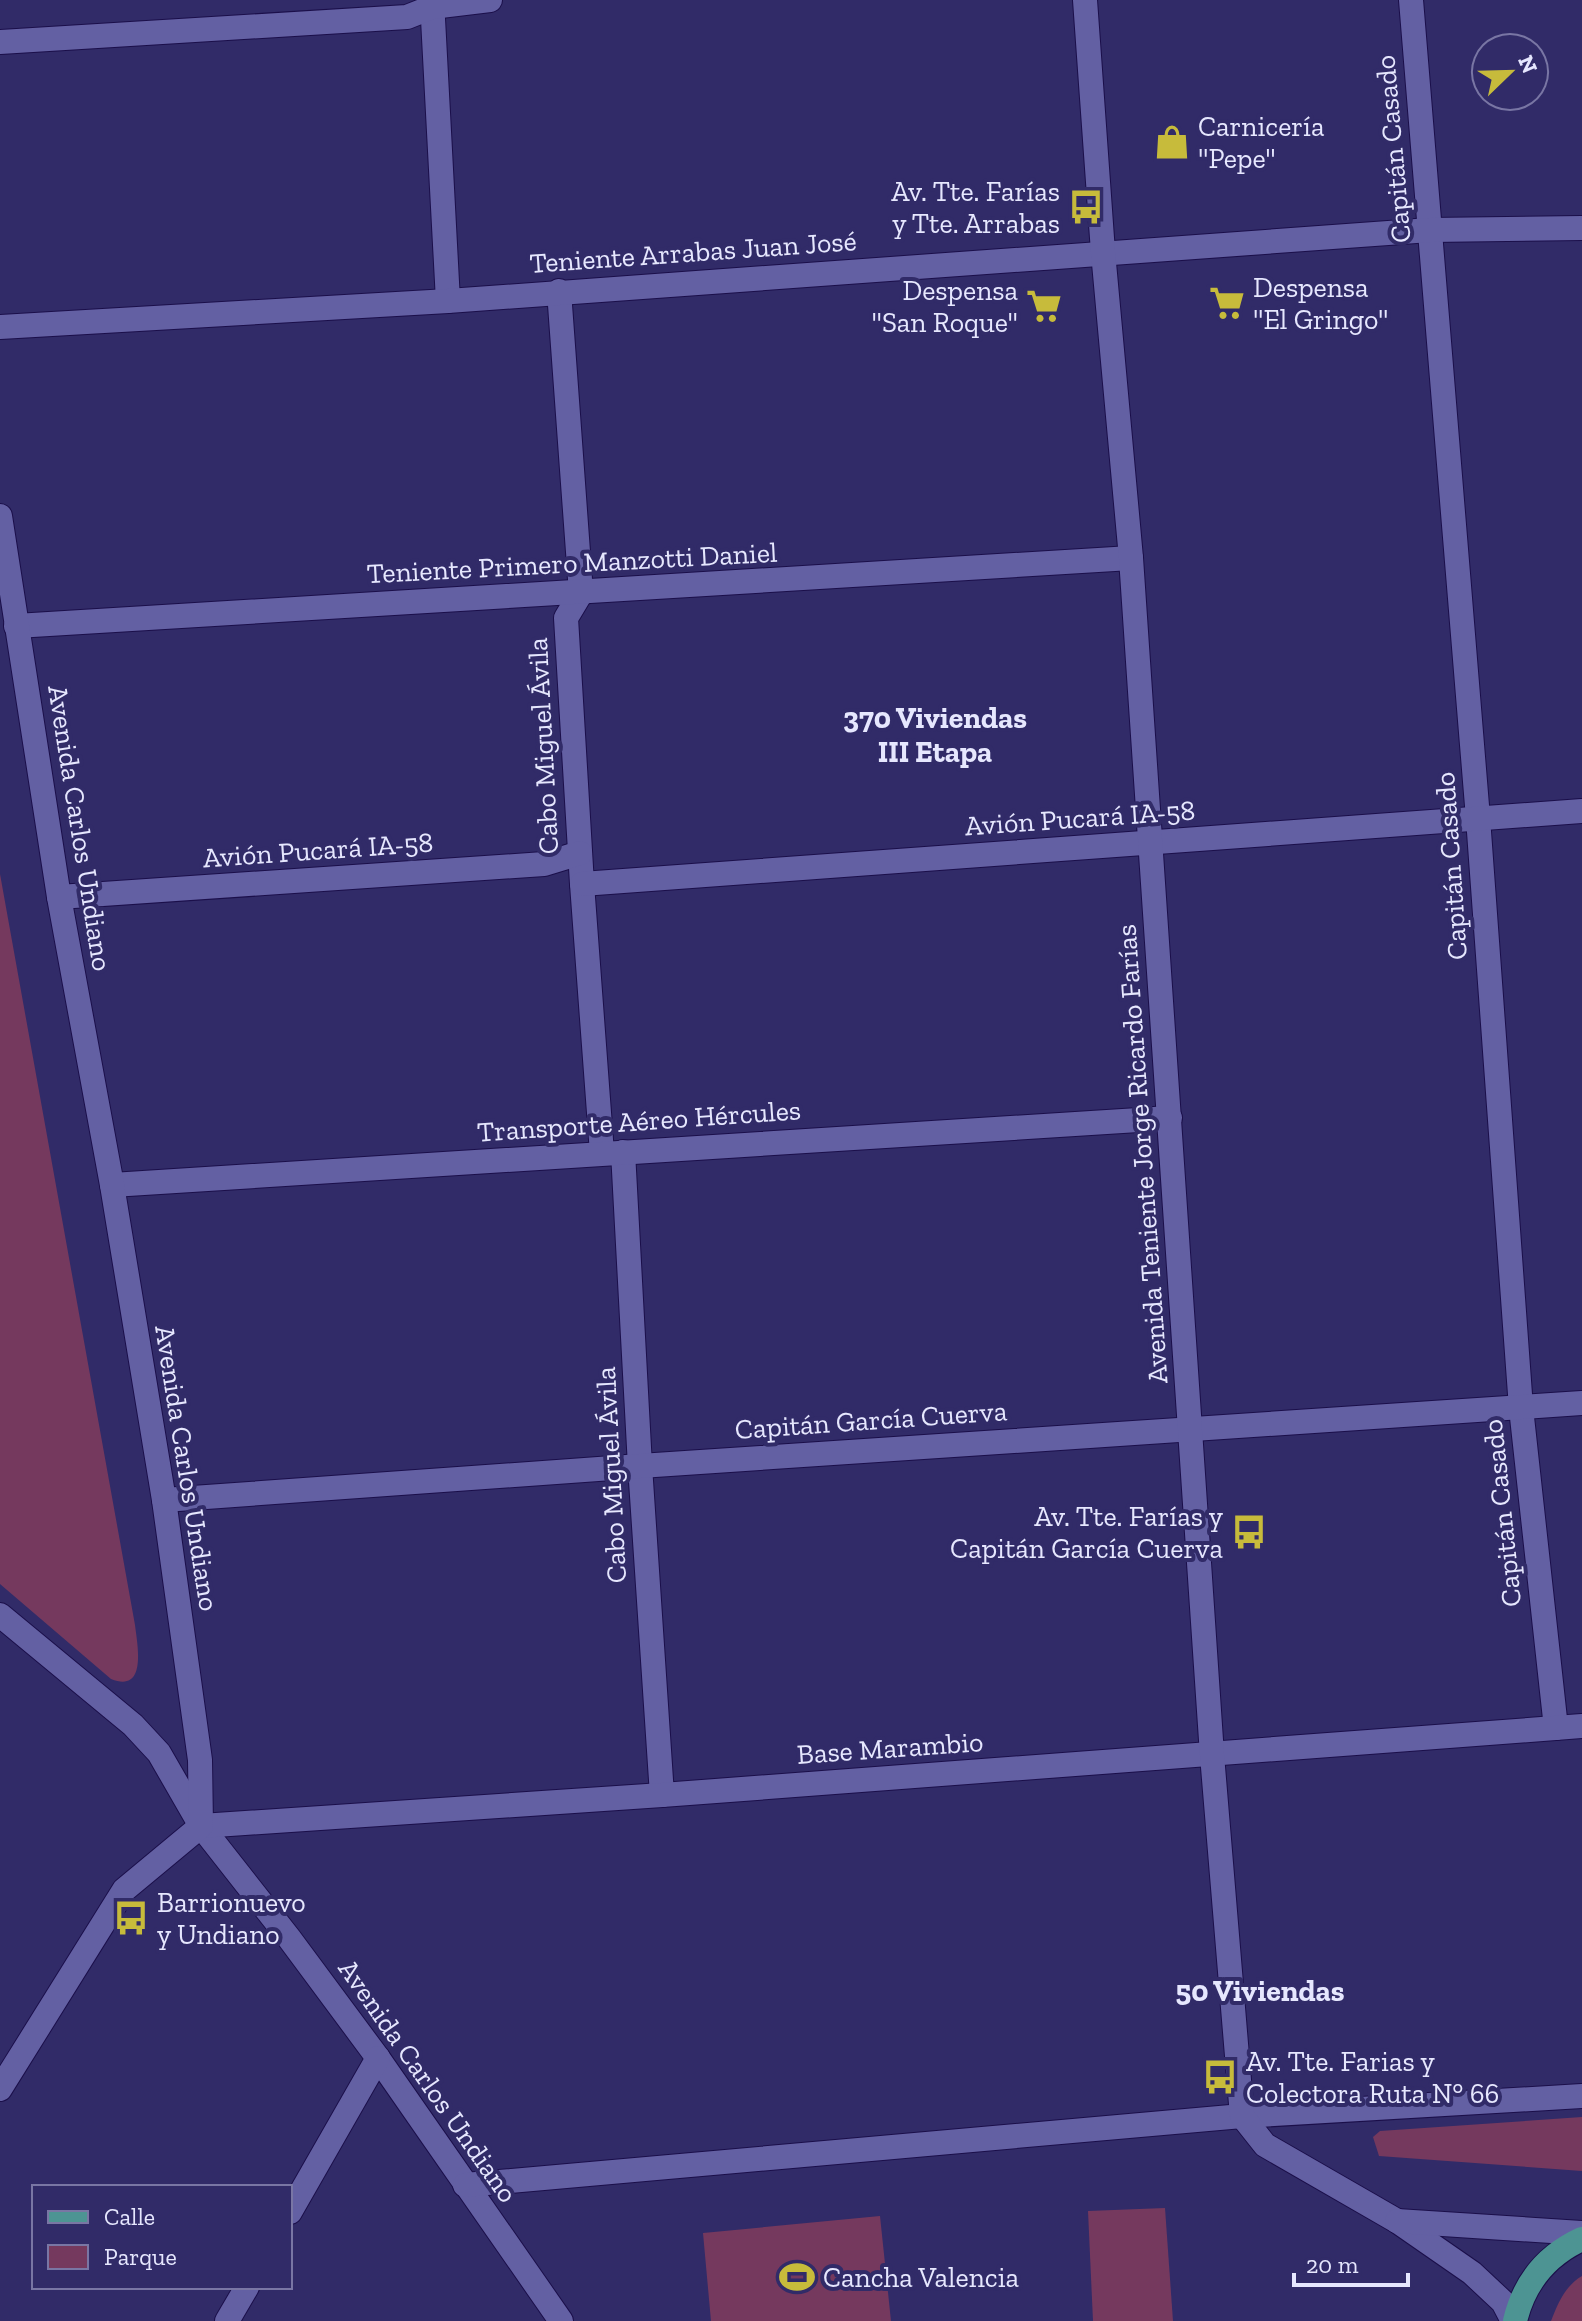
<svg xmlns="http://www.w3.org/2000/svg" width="1582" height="2321" viewBox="0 0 1582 2321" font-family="'Zilla Slab',serif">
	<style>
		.green { fill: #75395e }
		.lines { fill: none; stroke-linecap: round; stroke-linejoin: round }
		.street-casing { stroke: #1b0f4a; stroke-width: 26 }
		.secondary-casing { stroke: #1b0f4a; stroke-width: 26 }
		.primary-casing { stroke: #1b0f4a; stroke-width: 26 }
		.street { stroke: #6360a3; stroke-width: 24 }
		.secondary { stroke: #6360a3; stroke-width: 24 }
		.primary { stroke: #4d9493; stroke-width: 24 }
		.labels { text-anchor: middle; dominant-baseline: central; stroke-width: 8; stroke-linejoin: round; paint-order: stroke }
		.poi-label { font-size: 28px; fill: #e6e7fe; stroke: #312b68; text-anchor: start }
		.street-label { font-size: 28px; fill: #e6e7fe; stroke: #312b68 }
		.neighbourhood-label { font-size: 30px; font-weight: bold; fill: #e6e7fe; stroke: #312b68 }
	</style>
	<rect width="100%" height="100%" fill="#312b68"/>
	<g class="green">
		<path d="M0 874 135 1625C137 1643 148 1694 111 1679L0 1584Z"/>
		<polygon points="1582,2117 1582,2171 1379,2156 1373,2137 1380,2131"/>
		<polygon points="1165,2208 1173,2321 1093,2321 1088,2211"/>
		<polygon points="880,2216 891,2321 711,2321 703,2233"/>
		<path d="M1582 2276V2321H1551C1558 2303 1565 2286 1582 2276Z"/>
	</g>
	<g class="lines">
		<g class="street-casing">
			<g id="street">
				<polyline points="432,0 448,301"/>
				<polyline points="1411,0 1478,818 1521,1408 1556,1728"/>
				<polyline points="0,42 407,17 432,7 490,0"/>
				<polyline points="559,291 581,593 566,618 582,884 602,1153"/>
				<polyline points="0,327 448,301 1430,230 1582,228"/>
				<polyline points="16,626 1131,558"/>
				<polyline points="582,884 1582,811"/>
				<polyline points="59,897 544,864 580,853"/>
				<polyline points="623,1152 640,1466 662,1795"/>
				<polyline points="112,1185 1170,1118"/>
				<polyline points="164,1500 640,1466 1582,1403"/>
				<polyline points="0,1615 133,1725 159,1753 201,1826 289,1938 378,2058 561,2321"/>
				<polyline points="201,1826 662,1795 1582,1726"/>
				<polyline points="465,2185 1242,2116 1582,2096"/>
				<polyline points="290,2212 378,2058"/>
				<polyline points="227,2321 247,2287"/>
			</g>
		</g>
		<g class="secondary-casing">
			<g id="secondary">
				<polyline points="1085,0 1103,252 1131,558 1212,1755 1242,2116 1265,2145 1397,2221 1472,2273 1503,2302 1513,2321"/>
				<polyline points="0,516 59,897 112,1185 164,1500 200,1760 201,1826 124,1890 0,2089"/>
				<polyline points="1397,2221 1582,2233"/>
			</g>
		</g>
		<g class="primary-casing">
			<path id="primary" d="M1515 2321C1524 2283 1547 2255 1582 2239"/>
		</g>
		<use href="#street" class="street"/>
		<use href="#secondary" class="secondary"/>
		<use href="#primary" class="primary"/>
	</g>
	<defs>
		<g id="shop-bare" transform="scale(2.76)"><path d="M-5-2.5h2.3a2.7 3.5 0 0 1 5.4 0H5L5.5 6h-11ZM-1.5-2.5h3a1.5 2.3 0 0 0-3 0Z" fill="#c7bb3b" stroke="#312b68" stroke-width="2.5" paint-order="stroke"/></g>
		<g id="bus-bare" transform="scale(2.76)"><path d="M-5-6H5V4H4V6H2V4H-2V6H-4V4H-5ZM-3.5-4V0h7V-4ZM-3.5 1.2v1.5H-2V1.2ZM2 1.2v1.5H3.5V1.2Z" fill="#c7bb3b" stroke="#312b68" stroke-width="2.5" paint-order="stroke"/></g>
		<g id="supermarket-bare" transform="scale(2.76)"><path d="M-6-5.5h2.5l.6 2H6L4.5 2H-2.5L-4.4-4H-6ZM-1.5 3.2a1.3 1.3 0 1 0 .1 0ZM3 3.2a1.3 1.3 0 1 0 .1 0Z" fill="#c7bb3b" stroke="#312b68" stroke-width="2.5" paint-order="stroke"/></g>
		<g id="stadium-bare" transform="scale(2.76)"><path d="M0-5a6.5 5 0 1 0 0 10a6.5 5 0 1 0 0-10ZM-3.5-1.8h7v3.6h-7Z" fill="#c7bb3b" stroke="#312b68" stroke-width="2.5" paint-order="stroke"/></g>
	</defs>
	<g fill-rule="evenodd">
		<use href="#shop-bare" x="1172" y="142"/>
		<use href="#bus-bare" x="1086" y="207"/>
		<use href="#supermarket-bare" x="1227" y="303"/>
		<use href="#supermarket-bare" x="1044" y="306"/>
		<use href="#bus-bare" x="1249" y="1532"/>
		<use href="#bus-bare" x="131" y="1918"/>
		<use href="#bus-bare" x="1220" y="2077"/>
		<use href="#stadium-bare" x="797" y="2277"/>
	</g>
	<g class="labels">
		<g class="poi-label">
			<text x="1198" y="126">Carnicería<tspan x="1198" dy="32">"Pepe"</tspan></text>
			<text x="1060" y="191" text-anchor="end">Av. Tte. Farías<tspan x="1060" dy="32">y Tte. Arrabas</tspan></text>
			<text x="1253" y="287">Despensa<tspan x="1253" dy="32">"El Gringo"</tspan></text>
			<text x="1018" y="290" text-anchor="end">Despensa<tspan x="1018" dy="32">"San Roque"</tspan></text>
			<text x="1223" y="1516" text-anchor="end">Av. Tte. Farías y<tspan x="1223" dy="32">Capitán García Cuerva</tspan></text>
			<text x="157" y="1902">Barrionuevo<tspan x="157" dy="32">y Undiano</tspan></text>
			<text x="1246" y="2061">Av. Tte. Farias y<tspan x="1246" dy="32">Colectora Ruta N° 66</tspan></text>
			<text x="823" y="2277">Cancha Valencia</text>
		</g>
		<g class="street-label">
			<text transform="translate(1393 149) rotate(-95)">Capitán Casado</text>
			<text transform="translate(693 252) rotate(-4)">Teniente Arrabas Juan José</text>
			<text transform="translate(572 563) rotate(-3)">Teniente Primero Manzotti Daniel</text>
			<text transform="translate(543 746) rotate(-93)">Cabo Miguel Ávila</text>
			<text transform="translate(1080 818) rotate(-4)">Avión Pucará IA-58</text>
			<text transform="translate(80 828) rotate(81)">Avenida Carlos Undiano</text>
			<text transform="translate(318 850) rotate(-4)">Avión Pucará IA-58</text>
			<text transform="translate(1451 866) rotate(-94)">Capitán Casado</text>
			<text transform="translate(639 1121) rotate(-4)">Transporte Aéreo Hércules</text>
			<text transform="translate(1142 1154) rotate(-94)">Avenida Teniente Jorge Ricardo Farías</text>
			<text transform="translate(871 1420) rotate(-4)">Capitán García Cuerva</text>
			<text transform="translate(187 1468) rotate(81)">Avenida Carlos Undiano</text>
			<text transform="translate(611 1475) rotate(-93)">Cabo Miguel Ávila</text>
			<text transform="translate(1502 1513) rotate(-96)">Capitán Casado</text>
			<text transform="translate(890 1748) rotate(-4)">Base Marambio</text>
			<text transform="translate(428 2081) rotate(55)">Avenida Carlos Undiano</text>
		</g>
		<g class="neighbourhood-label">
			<text x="935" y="718">370 Viviendas<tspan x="935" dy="34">III Etapa</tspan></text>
			<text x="1260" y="1991">50 Viviendas</text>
		</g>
	</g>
	<rect x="32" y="2185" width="260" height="104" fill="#312b68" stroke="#7976a4" stroke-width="2"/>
	<rect x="48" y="2211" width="40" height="12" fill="#4d9493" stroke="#7976a4" stroke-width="2"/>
	<text x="104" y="2225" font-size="24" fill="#e6e7fe">Calle</text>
	<rect x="48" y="2245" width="40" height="24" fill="#75395e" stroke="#7976a4" stroke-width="2"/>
	<text x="104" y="2265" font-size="24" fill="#e6e7fe">Parque</text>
	<g transform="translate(1510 72) rotate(67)"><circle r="38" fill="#312b68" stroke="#7976a4" stroke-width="2"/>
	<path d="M0-6L14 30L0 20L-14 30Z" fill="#c7bb3b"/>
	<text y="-12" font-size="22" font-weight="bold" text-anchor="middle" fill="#e6e7fe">N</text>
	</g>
	<path d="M1294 2273v12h114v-12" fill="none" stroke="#e6e7fe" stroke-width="4"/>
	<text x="1306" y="2273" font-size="24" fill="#e6e7fe" stroke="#312b68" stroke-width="6" paint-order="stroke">20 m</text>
</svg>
